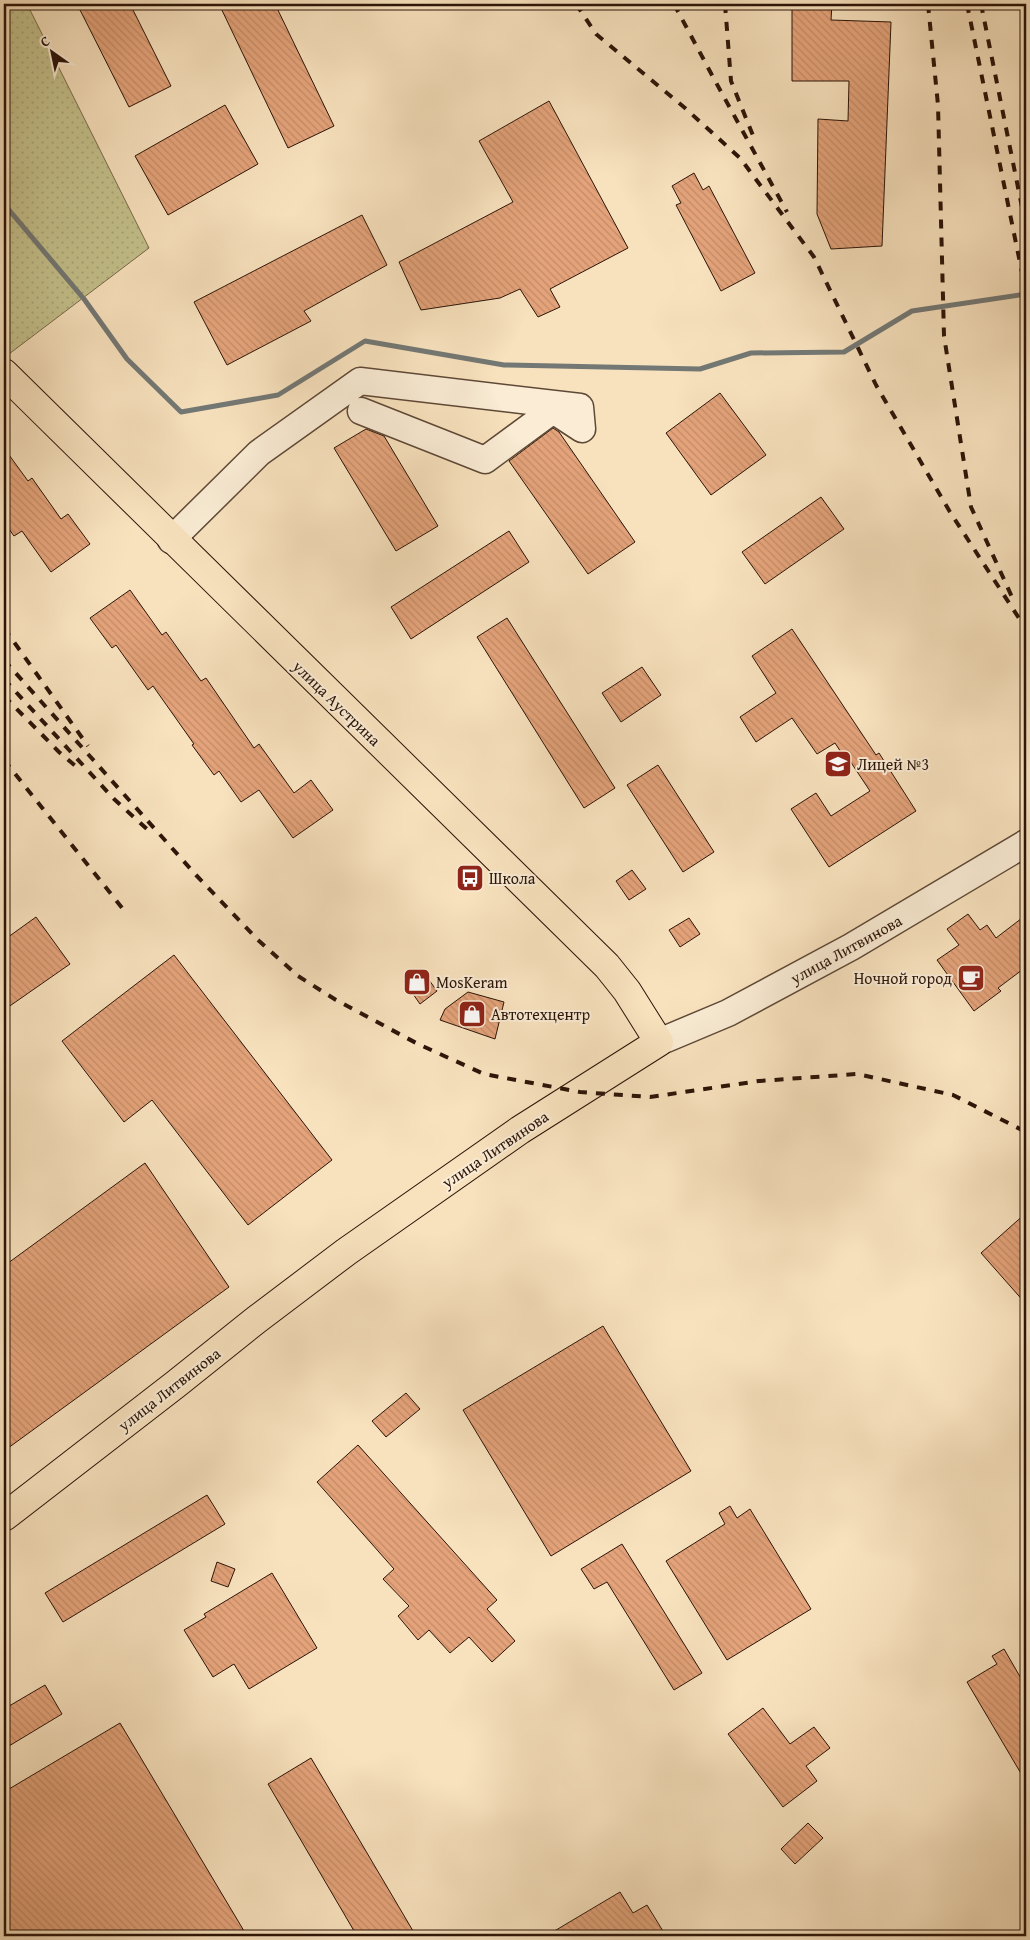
<svg xmlns="http://www.w3.org/2000/svg" width="1030" height="1940" viewBox="0 0 1030 1940" font-family="'Gentium Book Plus',serif">
	<style>
		.grass { fill: url(#grass-dots); stroke: #786a4a }
		.lines { fill: none; stroke-linecap: round; stroke-linejoin: round }
		.stream { stroke: #737875; stroke-width: 5 }
		.building { fill: url(#building-back-hatch); stroke: #2b1408 }
		.minor-casing { stroke: #5e4836; stroke-width: 29 }
		.major-casing { stroke: #2b1408; stroke-width: 30 }
		.minor { stroke: #faecd5; stroke-width: 26 }
		.major { stroke: #f8e2be; stroke-width: 28 }
		.rail { stroke: #2b1408; stroke-width: 4; stroke-dasharray: 9 9; stroke-linecap: butt }
		.labels { text-anchor: middle; dominant-baseline: central; stroke-width: 4; stroke-linejoin: round; paint-order: stroke }
		.street-label { font-size: 16px; fill: #2b1408; stroke: #faecd5 }
		.poi-label { font-size: 16px; fill: #2b1408; stroke: #faecd5; text-anchor: start }
	</style>
	<defs>
		<pattern id="grass-dots" width="8" height="8" patternUnits="userSpaceOnUse" patternTransform="scale(1.25)"><rect width="8" height="8" fill="#c4c18c"/><path d="M2 2h.1M6 6h.1" fill="none" stroke="#a9a577" stroke-width="1.8" stroke-linecap="round"/></pattern>
		<pattern id="building-back-hatch" width="6" height="6" patternUnits="userSpaceOnUse" patternTransform="scale(1.25)"><rect width="6" height="6" fill="#e4a37a"/><path d="M-1 5l2 2M0 0l6 6M5-1l2 2" fill="none" stroke="#c48b68"/></pattern>
	</defs>
	<rect width="100%" height="100%" fill="#f8e2be"/>
	<filter id="stains"><feTurbulence type="fractalNoise" baseFrequency=".004" numOctaves="4"/><feColorMatrix values="0 0 0 0 .2 0 0 0 0 .09 0 0 0 0 .02 0 0 0 .5 -.17"/></filter>
	<radialGradient id="worn" r=".72"><stop offset=".6" stop-color="#630" stop-opacity="0"/><stop offset="1" stop-color="#630" stop-opacity=".3"/></radialGradient>
	<polygon class="grass" points="4,4 27,4 149,248 9,354 4,348"/>
	<g class="lines">
		<polyline class="stream" points="4,204 84,299 127,359 181,412 278,395 365,341 504,365 700,369 751,353 844,352 912,311 1026,294"/>
	</g>
	<g class="building">
		<polygon points="77,4 130,4 171,86 129,107"/>
		<polygon points="219,4 275,4 334,126 288,148"/>
		<polygon points="792,4 832,4 831,20 891,22 882,246 831,249 817,214 818,119 848,121 849,81 792,81"/>
		<polygon points="549,101 628,248 550,289 560,307 538,317 520,289 500,298 421,310 399,262 513,202 479,141"/>
		<polygon points="225,105 258,164 168,215 135,156"/>
		<polygon points="694,173 703,190 709,186 755,273 721,291 676,205 681,203 672,186"/>
		<polygon points="362,215 387,265 304,311 311,321 227,365 194,302"/>
		<polygon points="720,393 766,455 711,495 666,433"/>
		<polygon points="553,428 559,432 635,542 588,574 509,461"/>
		<polygon points="366,429 384,436 438,526 396,551 334,448"/>
		<polygon points="4,448 28,481 32,478 61,519 68,514 90,544 51,572 22,531 14,536 4,522"/>
		<polygon points="821,497 844,529 765,584 742,552"/>
		<polygon points="509,531 529,562 411,639 391,607"/>
		<polygon points="130,590 162,635 166,632 201,681 206,678 254,748 259,744 294,793 311,780 333,810 293,838 259,790 241,802 219,771 214,775 192,745 194,744 153,686 148,690 116,645 112,648 90,618"/>
		<polygon points="507,618 615,788 584,808 477,637"/>
		<polygon points="792,629 876,755 879,753 916,811 829,867 791,809 816,793 831,816 870,791 850,761 848,763 835,743 817,754 792,718 756,742 740,717 776,693 752,656"/>
		<polygon points="642,667 661,695 621,722 602,693"/>
		<polygon points="658,765 714,852 683,872 627,785"/>
		<polygon points="632,870 646,889 629,900 616,881"/>
		<polygon points="968,914 980,930 987,925 996,938 1026,915 1026,967 998,988 1001,991 974,1011 937,960 959,945 947,929"/>
		<polygon points="36,917 70,964 4,1010 4,940"/>
		<polygon points="689,918 700,934 680,947 669,930"/>
		<polygon points="174,955 332,1160 248,1225 152,1100 124,1122 62,1041"/>
		<polygon points="421,969 437,991 420,1004 404,981"/>
		<polygon points="468,992 504,1002 495,1039 440,1020 445,1009"/>
		<polygon points="145,1163 229,1287 4,1451 4,1266"/>
		<polygon points="1026,1213 1026,1304 981,1253"/>
		<polygon points="603,1326 691,1471 551,1556 463,1410"/>
		<polygon points="406,1393 420,1409 386,1437 372,1421"/>
		<polygon points="358,1445 497,1600 487,1609 515,1641 492,1662 469,1637 450,1653 429,1630 418,1640 398,1616 409,1606 383,1579 394,1569 317,1482"/>
		<polygon points="207,1495 225,1524 63,1622 45,1593"/>
		<polygon points="730,1506 737,1518 750,1509 811,1609 727,1660 666,1561 725,1524 719,1513"/>
		<polygon points="622,1544 702,1673 674,1690 607,1582 594,1589 581,1569"/>
		<polygon points="217,1562 235,1569 228,1587 211,1581"/>
		<polygon points="272,1573 317,1648 249,1689 234,1664 213,1677 184,1630 206,1617 204,1614"/>
		<polygon points="1004,1649 1026,1687 1026,1782 967,1682 997,1664 992,1656"/>
		<polygon points="45,1685 62,1714 4,1749 4,1709"/>
		<polygon points="763,1708 790,1744 814,1727 830,1748 806,1766 817,1781 783,1807 728,1734"/>
		<polygon points="120,1723 247,1936 4,1936 4,1792"/>
		<polygon points="311,1758 416,1936 357,1936 268,1784"/>
		<polygon points="808,1823 823,1838 795,1864 781,1849"/>
		<polygon points="620,1892 633,1913 647,1905 666,1936 546,1936"/>
	</g>
	<g class="lines">
		<g class="minor-casing">
			<g id="minor">
				<polyline points="171,540 259,453 360,381 580,407 582,429 553,410 485,460 361,411"/>
				<polyline points="659,1042 728,1013 851,947 1026,843"/>
			</g>
		</g>
		<g class="major-casing">
			<polyline id="major" points="4,373 607,966 627,991 659,1042 520,1130 346,1252 256,1320 176,1384 4,1517"/>
		</g>
		<use href="#minor" class="minor"/>
		<use href="#major" class="major"/>
		<g class="rail">
			<polyline points="576,4 596,34 685,108 740,158 814,257 876,385 950,512 1026,629"/>
			<polyline points="674,4 713,77 787,212"/>
			<polyline points="725,4 731,81 756,143"/>
			<polyline points="928,4 938,105 944,336 971,507 1012,597"/>
			<polyline points="967,4 1026,292"/>
			<polyline points="981,4 1026,227"/>
			<polyline points="4,628 88,746"/>
			<polyline points="4,660 196,875 257,939 298,976 336,1000 418,1044 484,1074 580,1092 650,1097 759,1081 857,1074 953,1095 1026,1132"/>
			<polyline points="4,679 114,799 149,831"/>
			<polyline points="4,696 59,752 79,769"/>
			<polyline points="4,760 123,909"/>
		</g>
	</g>
	<defs>
		<g id="school-square" transform="scale(1.4375)"><rect x="-9" y="-9" width="18" height="18" rx="4" fill="#8f2418" stroke="#faecd5"/><path d="M0-5L7-2L0 1L-7-2ZM-4 1L0 2.5L4 1V4Q0 6-4 4Z" fill="#fff"/></g>
		<g id="bus-square" transform="scale(1.4375)"><rect x="-9" y="-9" width="18" height="18" rx="4" fill="#8f2418" stroke="#faecd5"/><path d="M-5-6H5V4H4V6H2V4H-2V6H-4V4H-5ZM-3.5-4V0h7V-4ZM-3.5 1.2v1.5H-2V1.2ZM2 1.2v1.5H3.5V1.2Z" fill="#fff"/></g>
		<g id="cafe-square" transform="scale(1.4375)"><rect x="-9" y="-9" width="18" height="18" rx="4" fill="#8f2418" stroke="#faecd5"/><path d="M-5.5-4.5H6V0H3Q3 3.5 0 3.5H-2.5Q-5.5 3.5-5.5 0ZM3-3.2v2h1.7v-2ZM-6 4.5H4V6H-6Z" fill="#fff"/></g>
		<g id="shop-square" transform="scale(1.4375)"><rect x="-9" y="-9" width="18" height="18" rx="4" fill="#8f2418" stroke="#faecd5"/><path d="M-5-2.5h2.3a2.7 3.5 0 0 1 5.4 0H5L5.5 6h-11ZM-1.5-2.5h3a1.5 2.3 0 0 0-3 0Z" fill="#fff"/></g>
	</defs>
	<g fill-rule="evenodd">
		<use href="#school-square" x="838" y="764"/>
		<use href="#bus-square" x="470" y="878"/>
		<use href="#cafe-square" x="971" y="978"/>
		<use href="#shop-square" x="417" y="982"/>
		<use href="#shop-square" x="472" y="1014"/>
	</g>
	<g class="labels">
		<g class="street-label">
			<text transform="translate(337 703) rotate(44)">улица Аустрина</text>
			<text transform="translate(846 949) rotate(-29)">улица Литвинова</text>
			<text transform="translate(495 1149) rotate(-34)">улица Литвинова</text>
			<text transform="translate(169 1389) rotate(-38)">улица Литвинова</text>
		</g>
		<g class="poi-label">
			<text x="857" y="764">Лицей №3</text>
			<text x="489" y="878">Школа</text>
			<text x="952" y="978" text-anchor="end">Ночной город</text>
			<text x="436" y="982">MosKeram</text>
			<text x="491" y="1014">Автотехцентр</text>
		</g>
	</g>
	<rect width="1030" height="1940" fill="none" stroke="#f8e2be" stroke-width="20"/>
	<rect x="5" y="5" width="1020" height="1930" fill="none" stroke="#2b1408" stroke-width="2.5"/>
	<rect x="10" y="10" width="1010" height="1920" fill="none" stroke="#2b1408"/>
	<g transform="translate(52 52) rotate(327)" stroke="#faecd5" stroke-width="4" paint-order="stroke">
	<path d="M0-4L9 19L0 12L-9 19Z" fill="#2b1408"/>
	<text y="-8" font-size="14" font-weight="bold" text-anchor="middle" fill="#2b1408">С</text>
	</g>
	<rect width="100%" height="100%" filter="url(#stains)"/>
	<rect width="100%" height="100%" fill="url(#worn)"/>
</svg>
